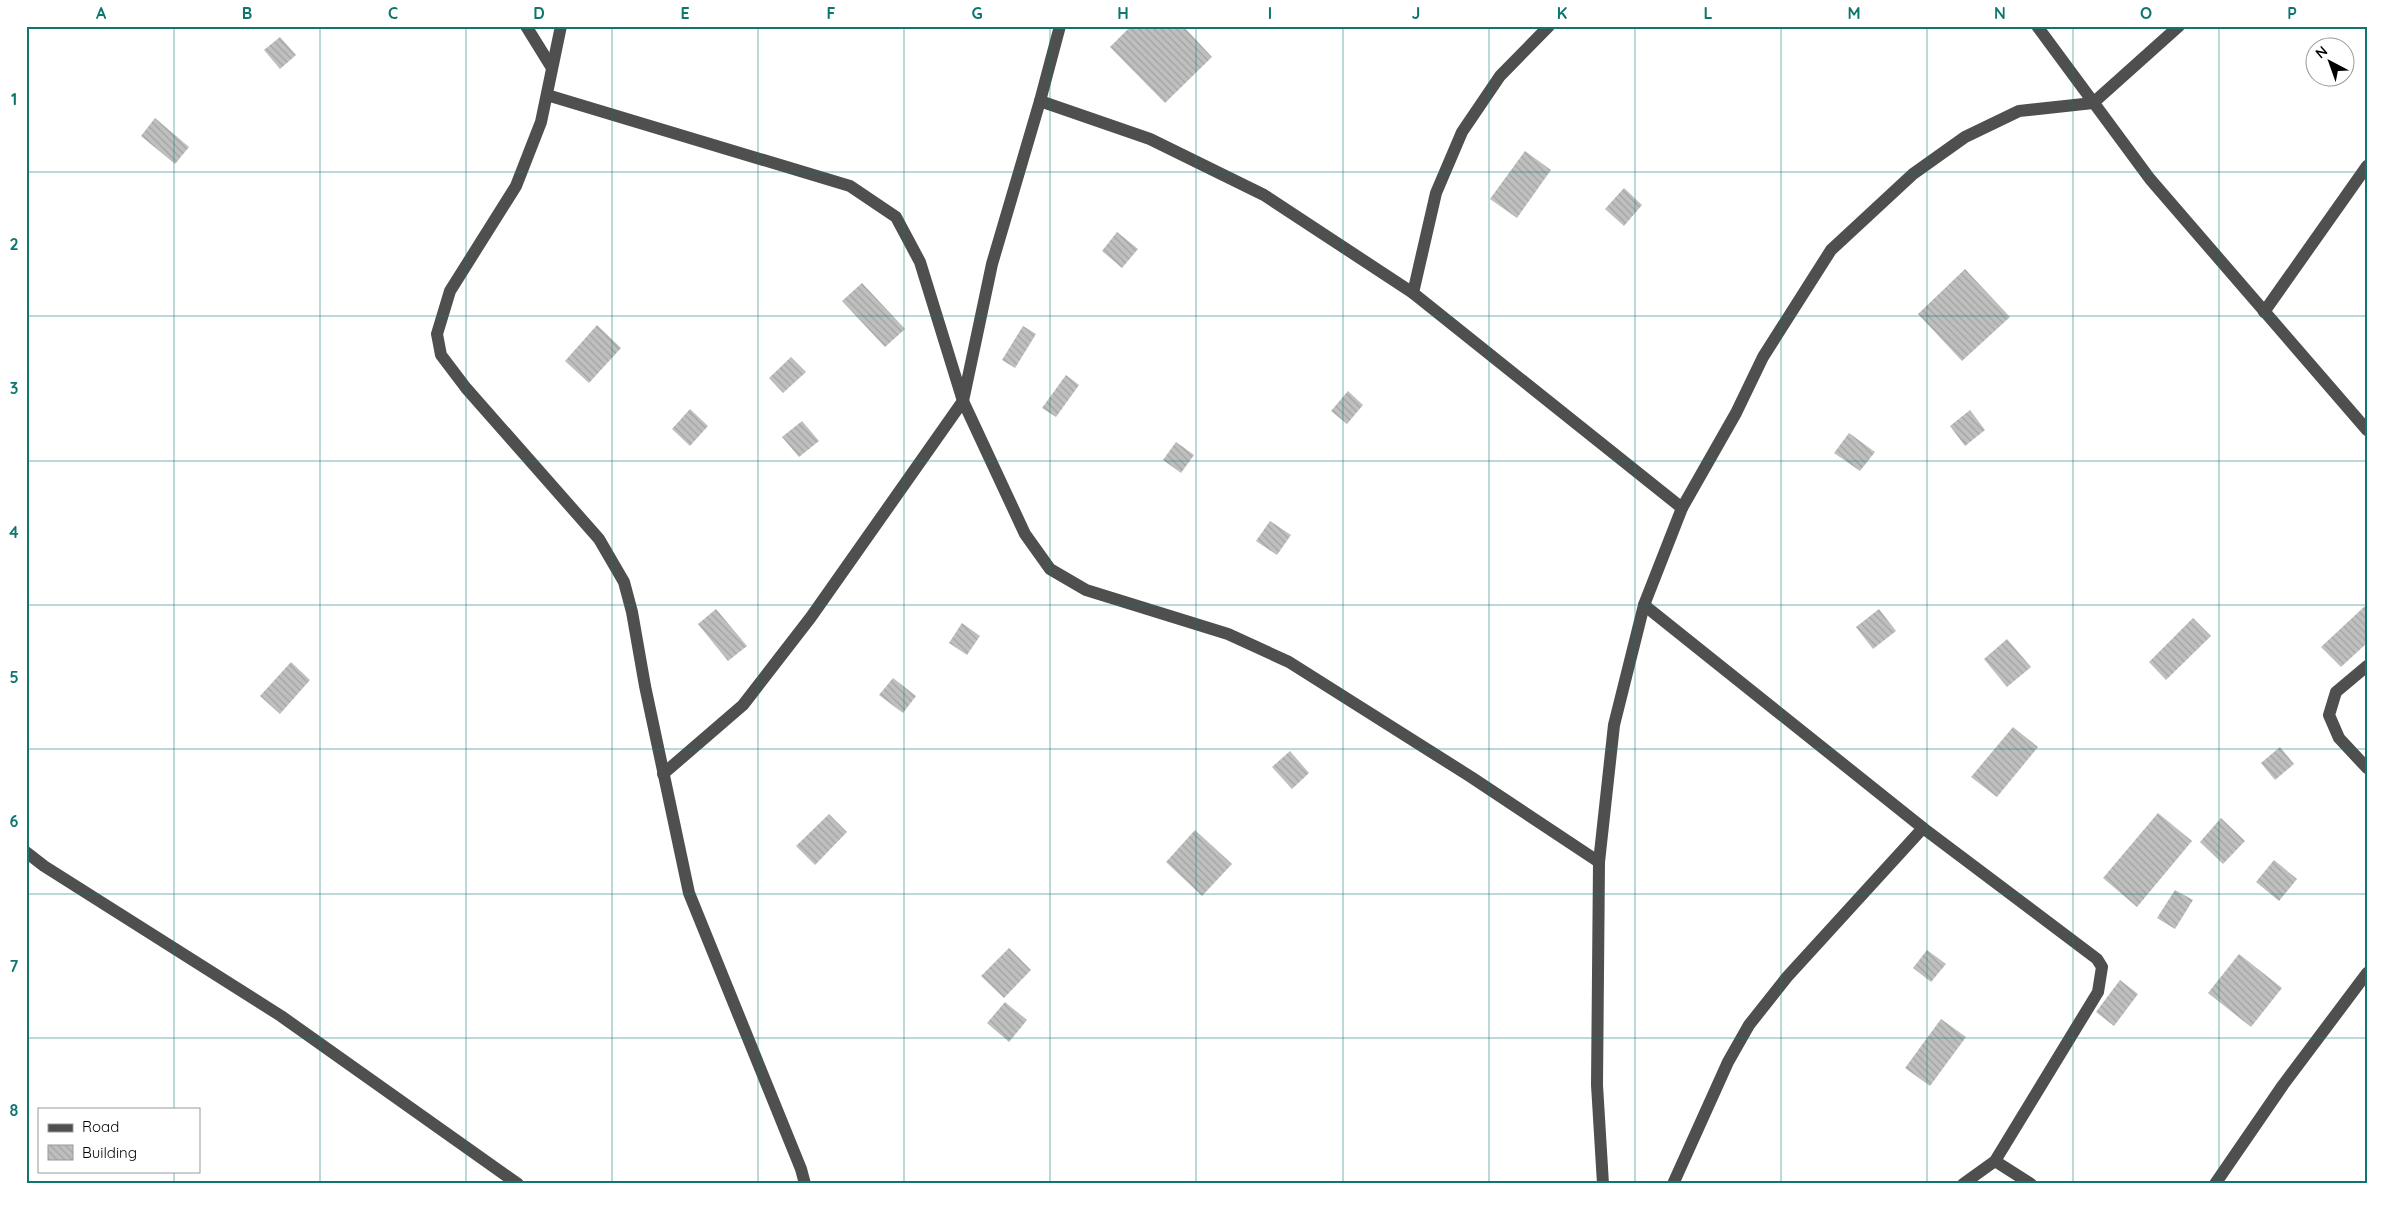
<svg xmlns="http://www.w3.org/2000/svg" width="2393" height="1210" viewBox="0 0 2393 1210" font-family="Quicksand,sans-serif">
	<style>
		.building { fill: url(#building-back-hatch) }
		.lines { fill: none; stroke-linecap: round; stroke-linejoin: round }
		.minor { stroke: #4f4f4f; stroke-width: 12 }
		.grid { fill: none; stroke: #0f766e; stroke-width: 1; stroke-opacity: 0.55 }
		.neatline { fill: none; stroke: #0f766e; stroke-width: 2 }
		.grid-label { font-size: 16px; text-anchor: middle; font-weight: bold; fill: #0f766e }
	</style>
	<defs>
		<pattern id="building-back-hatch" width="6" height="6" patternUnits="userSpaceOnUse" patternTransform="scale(1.25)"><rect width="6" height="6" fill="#bfbfbf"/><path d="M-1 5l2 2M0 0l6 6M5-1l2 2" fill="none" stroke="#a2a2a2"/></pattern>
	</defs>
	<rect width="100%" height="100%" fill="#fff"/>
	<g class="building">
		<polygon points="1131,26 1183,26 1212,57 1165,103 1110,47"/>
		<polygon points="280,37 296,55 280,69 264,50"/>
		<polygon points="155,118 189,147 175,164 141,136"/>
		<polygon points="1525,151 1551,170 1517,218 1490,199"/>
		<polygon points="1624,188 1642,205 1624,226 1605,209"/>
		<polygon points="1117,232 1138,249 1122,268 1102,251"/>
		<polygon points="1965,269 2010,317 1962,361 1918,314"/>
		<polygon points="862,283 905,329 885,347 842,301"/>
		<polygon points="597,325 621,348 589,383 565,361"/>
		<polygon points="1023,326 1036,334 1015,368 1002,360"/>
		<polygon points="791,357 806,372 783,393 769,378"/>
		<polygon points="1066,375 1079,385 1056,417 1042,408"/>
		<polygon points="1348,391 1363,405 1347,424 1331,411"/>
		<polygon points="690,409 708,426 690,446 672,429"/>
		<polygon points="1970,410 1985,430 1965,446 1950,426"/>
		<polygon points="802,421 819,441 799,457 782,437"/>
		<polygon points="1849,433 1875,452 1860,471 1834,453"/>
		<polygon points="1176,442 1194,455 1181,473 1163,460"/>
		<polygon points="1270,521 1291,535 1277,555 1256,541"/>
		<polygon points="2365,606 2367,643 2341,667 2321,647"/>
		<polygon points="716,609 747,646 728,661 698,624"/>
		<polygon points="1879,609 1896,631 1873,649 1856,627"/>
		<polygon points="2193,618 2211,636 2166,680 2149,662"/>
		<polygon points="962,623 980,636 967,655 949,643"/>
		<polygon points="2007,639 2031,667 2007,687 1984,659"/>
		<polygon points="291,662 310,680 280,714 260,696"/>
		<polygon points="893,678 916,696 903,713 879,695"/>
		<polygon points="2013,727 2038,747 1997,797 1971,777"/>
		<polygon points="2280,747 2294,764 2275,780 2261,763"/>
		<polygon points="1290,751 1309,773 1292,789 1272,767"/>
		<polygon points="2158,813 2192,841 2137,907 2103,878"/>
		<polygon points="829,814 847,832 815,865 796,846"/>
		<polygon points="2221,818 2245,841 2223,864 2200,842"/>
		<polygon points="1195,830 1232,864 1202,896 1166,862"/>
		<polygon points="2274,860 2297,879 2279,901 2256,882"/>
		<polygon points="2175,890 2193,900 2175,929 2157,918"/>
		<polygon points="1009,948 1031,970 1004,998 981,976"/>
		<polygon points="1927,950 1946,964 1931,982 1913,968"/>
		<polygon points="2239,954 2282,988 2251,1027 2208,993"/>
		<polygon points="2120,980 2138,994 2114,1026 2096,1012"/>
		<polygon points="1005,1002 1027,1020 1009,1042 987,1023"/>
		<polygon points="1941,1019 1966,1037 1930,1086 1905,1068"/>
	</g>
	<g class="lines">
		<g class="minor">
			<polyline points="526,26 552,68"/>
			<polyline points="561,26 541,122 516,186 450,291 437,334 441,355 466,388 599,539 624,582 632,612 645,686 689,893 801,1169 805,1184"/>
			<polyline points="2037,26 2150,179 2367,430"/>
			<polyline points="547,95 850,186 896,217 920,262 963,401 1025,534 1050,569 1086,590 1228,634 1289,662 1471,777 1599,862"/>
			<polyline points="1040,101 1150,139 1264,195 1413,293 1682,508"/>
			<polyline points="1413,293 1436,193 1462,132 1500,76 1549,26"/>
			<polyline points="2264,312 2367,166"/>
			<polyline points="1644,605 1923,828 2097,959 2102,967 2098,992 1995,1161 1963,1184"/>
			<polyline points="2367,666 2336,692 2329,715 2339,738 2367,768"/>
			<polyline points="663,774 743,705 811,617 963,401 992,264 1040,101 1060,26"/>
			<polyline points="26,852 44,866 281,1016 518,1184"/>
			<polyline points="1995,1161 2031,1184"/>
			<polyline points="1603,1184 1597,1085 1599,862 1614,725 1644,605 1682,508 1736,413 1763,357 1831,250 1913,174 1965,137 2019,111 2093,103 2179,26"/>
			<polyline points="1673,1184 1728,1062 1749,1025 1787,977 1923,828"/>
			<polyline points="2215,1184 2283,1085 2367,973"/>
		</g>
	</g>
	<path class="grid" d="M174 26V1109M320 26V1184M466 26V1184M612 26V1184M758 26V1184M904 26V1184M1050 26V1184M1196 26V1184M1343 26V1184M1489 26V1184M1635 26V1184M1781 26V1184M1927 26V1184M2073 26V1184M2219 26V1184M26 172H2367M26 316H2367M26 461H2367M26 605H2367M26 749H2367M26 894H2367M26 1038H2367M174 1171V1184"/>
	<rect width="2393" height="1210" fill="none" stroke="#ffffff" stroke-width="55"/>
	<rect x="38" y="1108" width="162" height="65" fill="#ffffff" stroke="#999999"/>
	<rect x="48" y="1124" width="25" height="8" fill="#4f4f4f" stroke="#999999"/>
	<text x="82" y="1132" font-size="15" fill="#000000">Road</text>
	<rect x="48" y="1145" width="25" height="15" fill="url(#building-back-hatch)" stroke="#999999"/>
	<text x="82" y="1158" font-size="15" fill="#000000">Building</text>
	<g transform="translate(2330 62) rotate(319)"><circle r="24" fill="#ffffff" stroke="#999999"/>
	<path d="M0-4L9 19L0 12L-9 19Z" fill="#000000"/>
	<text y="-8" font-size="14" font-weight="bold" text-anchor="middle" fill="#000000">N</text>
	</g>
	<rect x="28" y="28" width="2338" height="1154" class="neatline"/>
	<g class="grid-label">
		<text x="101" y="19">A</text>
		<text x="247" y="19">B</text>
		<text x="393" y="19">C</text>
		<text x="539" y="19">D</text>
		<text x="685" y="19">E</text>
		<text x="831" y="19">F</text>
		<text x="977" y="19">G</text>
		<text x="1123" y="19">H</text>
		<text x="1270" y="19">I</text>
		<text x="1416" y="19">J</text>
		<text x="1562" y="19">K</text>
		<text x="1708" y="19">L</text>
		<text x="1854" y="19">M</text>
		<text x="2000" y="19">N</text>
		<text x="2146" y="19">O</text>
		<text x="2292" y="19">P</text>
		<text x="14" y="105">1</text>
		<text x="14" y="250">2</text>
		<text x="14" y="394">3</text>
		<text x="14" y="538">4</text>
		<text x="14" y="683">5</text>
		<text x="14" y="827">6</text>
		<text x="14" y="972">7</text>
		<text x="14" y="1116">8</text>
	</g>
</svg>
